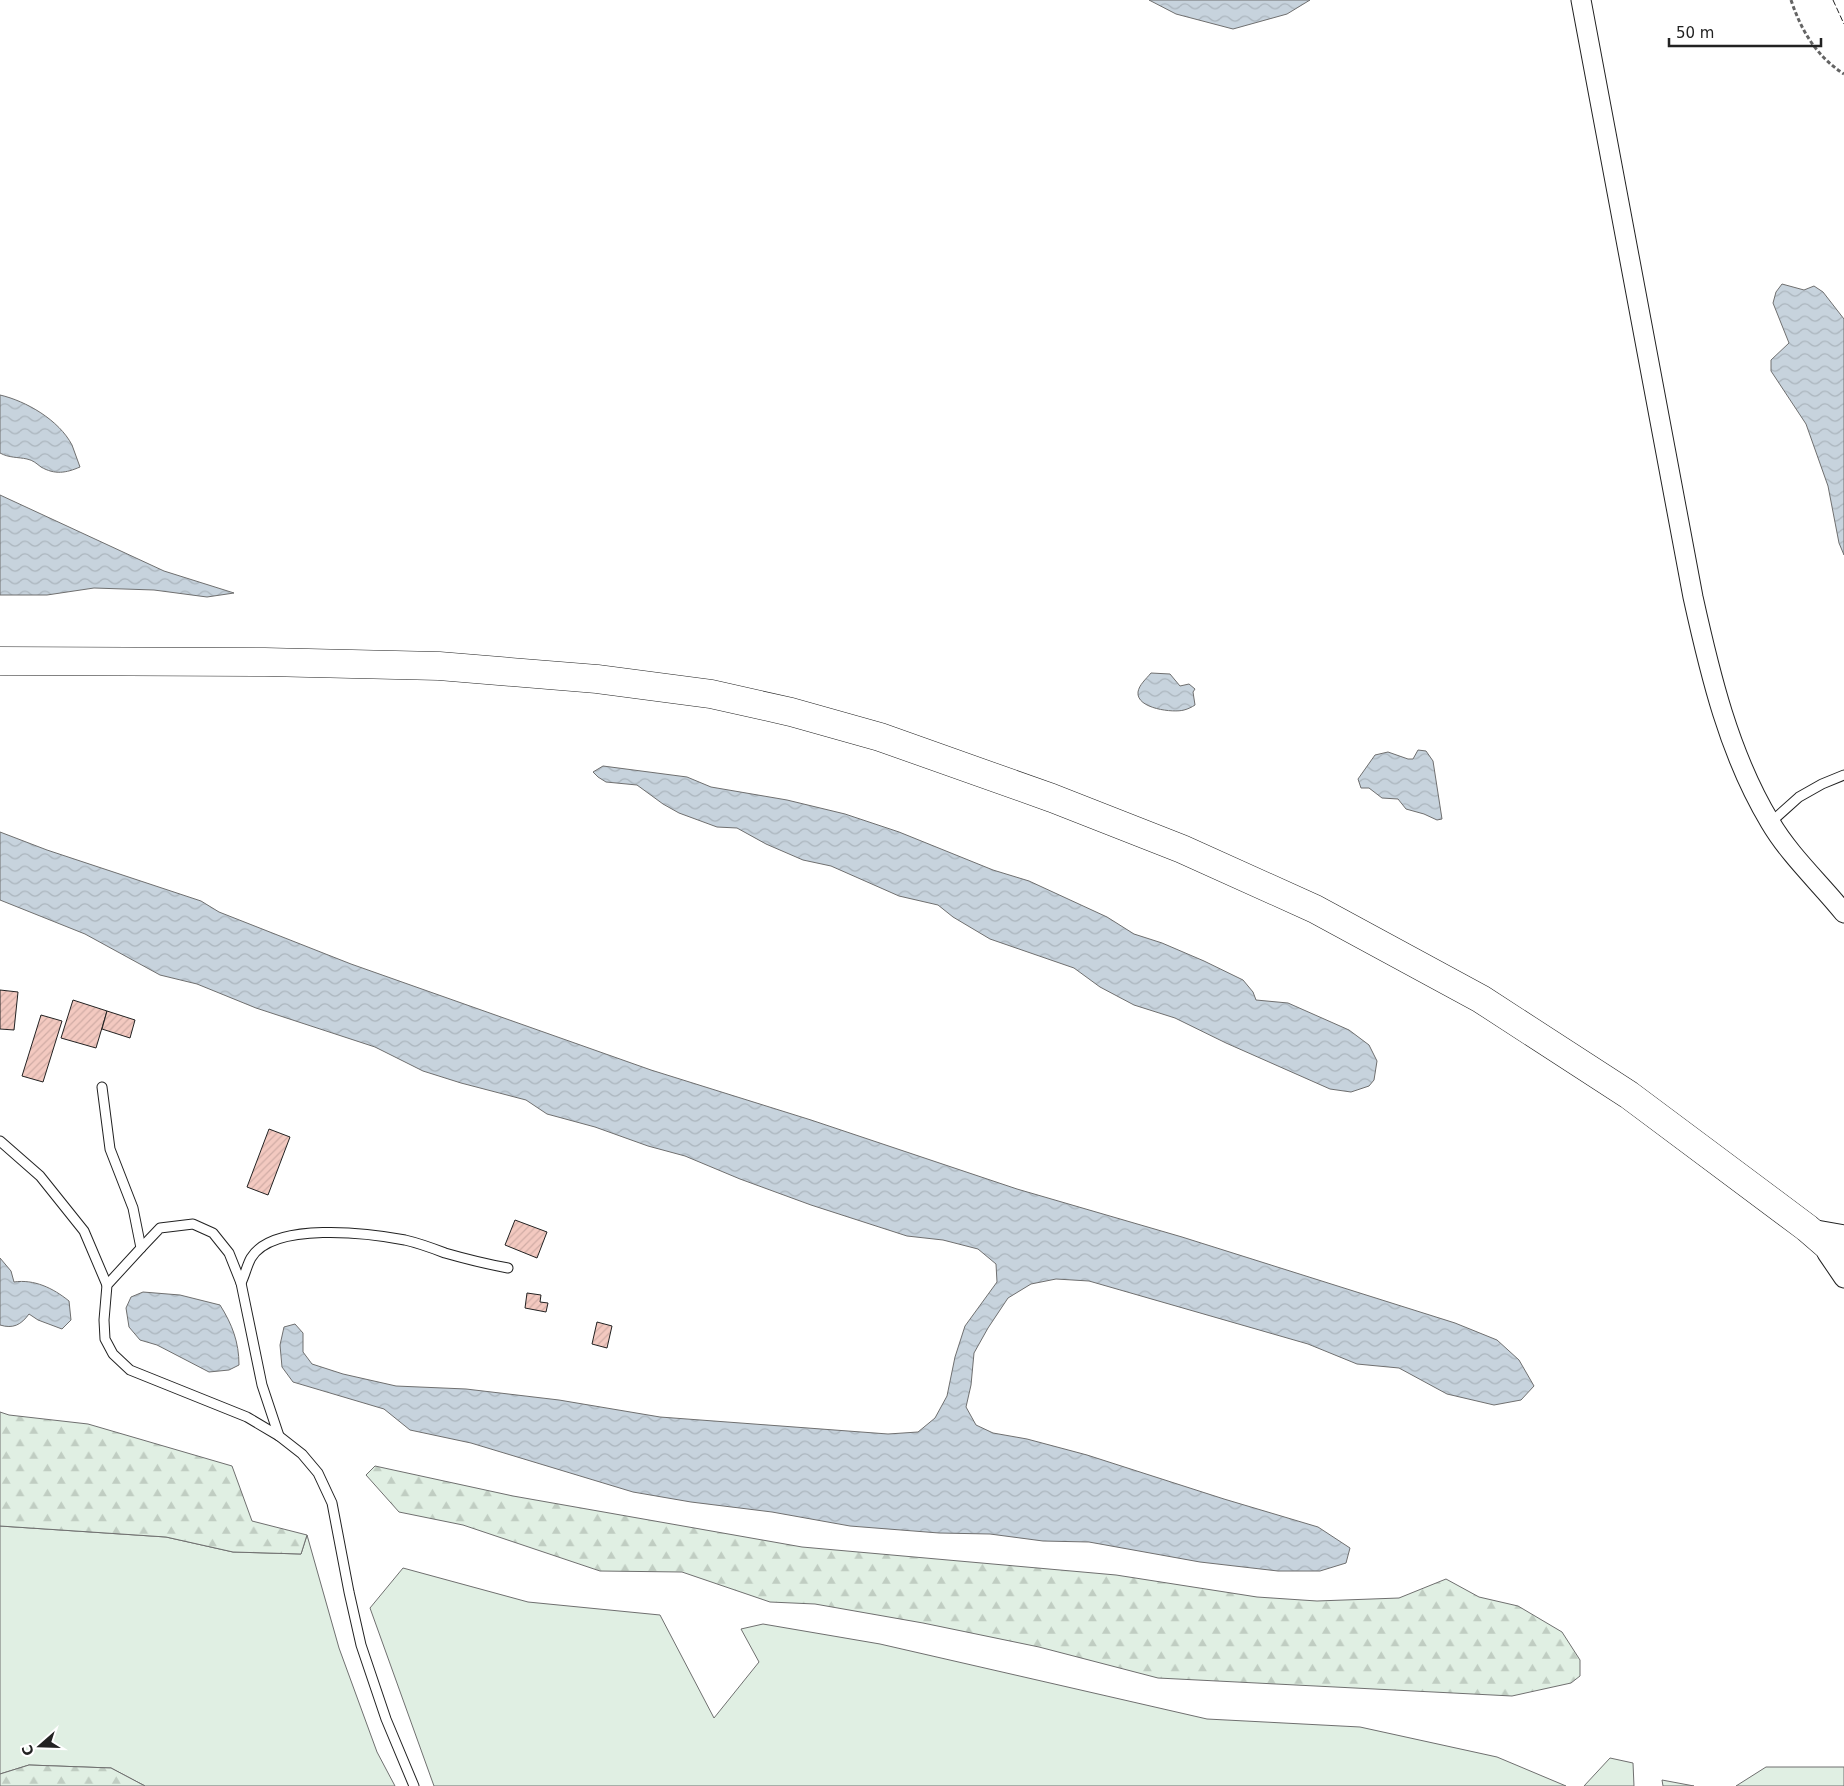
<svg xmlns="http://www.w3.org/2000/svg" width="1844" height="1786" viewBox="0 0 1844 1786" font-family="'DejaVu Sans',sans-serif">
	<style>
		.green { fill: #e0efe3; stroke: #6f6f6f }
		.forest { fill: url(#forest-firs); stroke: #6f6f6f }
		.water { fill: url(#water-waves); stroke: #6f6f6f }
		.building { fill: url(#building-hatch); stroke: #222 }
		.lines { fill: none; stroke-linecap: round; stroke-linejoin: round }
		.lane-casing { stroke: #222; stroke-width: 11 }
		.street-casing { stroke: #222; stroke-width: 21 }
		.highway-casing { stroke: #222; stroke-width: 29 }
		.path { stroke: #646464; stroke-width: 3; stroke-dasharray: 4 2.5; stroke-linecap: butt }
		.lane { stroke: #fff; stroke-width: 9 }
		.street { stroke: #fff; stroke-width: 19 }
		.highway { stroke: #fff; stroke-width: 28 }
		.fence { stroke: #222; stroke-width: 1; stroke-dasharray: 6 2.5; stroke-linecap: butt }
	</style>
	<defs>
		<pattern id="forest-firs" width="22" height="20" patternUnits="userSpaceOnUse" patternTransform="scale(1.25)"><rect width="22" height="20" fill="#e0efe3"/><path d="M5 1l3.5 6h-7zM16 11l3.5 6h-7z" fill="#c0cdc2"/></pattern>
		<pattern id="water-waves" width="16" height="10" patternUnits="userSpaceOnUse" patternTransform="scale(1.25)"><rect width="16" height="10" fill="#c7d3dd"/><path d="M0 5q4-4 8 0t8 0" fill="none" stroke="#abb5bd"/></pattern>
		<pattern id="building-hatch" width="6" height="6" patternUnits="userSpaceOnUse" patternTransform="scale(1.25)"><rect width="6" height="6" fill="#f3c9c0"/><path d="M-1 1l2-2M0 6l6-6M5 7l2-2" fill="none" stroke="#d0aca5"/></pattern>
	</defs>
	<rect width="100%" height="100%" fill="#fff"/>
	<g class="green">
		<polygon points="0,1526 166,1537 233,1552 301,1554 307,1535 339,1648 377,1752 395,1786 145,1786 111,1768 29,1765 0,1774"/>
		<polygon points="403,1568 528,1602 660,1615 714,1718 759,1662 741,1629 763,1624 880,1644 1207,1719 1360,1727 1497,1757 1566,1786 434,1786 370,1608"/>
		<polygon points="1610,1758 1633,1763 1634,1786 1584,1786"/>
		<polygon points="1766,1767 1844,1767 1844,1786 1736,1786"/>
		<polygon points="1662,1780 1694,1786 1663,1786"/>
	</g>
	<g class="forest">
		<polygon points="0,1412 9,1415 88,1424 232,1466 252,1521 307,1535 301,1554 233,1552 166,1537 0,1526"/>
		<polygon points="375,1466 513,1496 802,1547 1116,1575 1257,1597 1317,1601 1399,1598 1446,1579 1479,1597 1518,1606 1562,1632 1580,1660 1580,1676 1571,1683 1512,1696 1158,1678 1039,1647 923,1623 815,1604 770,1602 682,1572 600,1571 463,1525 399,1512 366,1475"/>
		<polygon points="29,1765 111,1768 145,1786 0,1786 0,1774"/>
	</g>
	<g class="water">
		<polygon points="1149,0 1310,0 1287,14 1233,29 1176,14"/>
		<polygon points="1782,284 1804,290 1814,286 1823,292 1844,319 1844,555 1839,543 1828,486 1806,424 1771,371 1771,360 1789,343 1773,303 1776,292"/>
		<path d="M0 395C26 401 59 420 72 445 75 452 77 460 80 467 66 473 55 475 41 467 37 464 33 460 27 459 18 457 9 458 0 453Z"/>
		<polygon points="0,495 164,571 234,593 207,597 154,590 94,588 47,595 0,595"/>
		<path d="M1151 673 1170 674 1180 686 1189 684 1195 689 1193 692 1195 705C1192 707 1188 709 1184 710 1174 713 1136 709 1138 692 1139 685 1146 679 1151 673Z"/>
		<polygon points="1418,750 1426,751 1433,761 1442,819 1437,820 1424,814 1406,809 1398,799 1382,798 1369,788 1361,788 1358,779 1375,755 1388,752 1408,759 1413,759"/>
		<polygon points="603,766 687,777 711,787 787,800 845,814 899,832 993,870 1029,881 1107,917 1134,934 1162,943 1204,961 1243,980 1253,992 1256,1000 1288,1003 1349,1030 1369,1045 1377,1061 1374,1080 1369,1086 1351,1092 1330,1089 1226,1043 1175,1018 1134,1005 1100,987 1074,968 990,939 953,917 938,905 899,896 831,866 803,860 766,844 737,828 717,827 679,813 663,804 637,785 606,782 598,777 593,772"/>
		<polygon points="0,832 47,850 201,901 219,912 351,964 651,1070 811,1120 1017,1189 1182,1237 1455,1323 1497,1340 1519,1360 1534,1386 1521,1400 1494,1405 1447,1394 1399,1368 1357,1364 1308,1344 1089,1281 1056,1279 1031,1284 1008,1298 988,1328 974,1353 971,1385 966,1407 976,1425 993,1433 1027,1439 1087,1455 1224,1499 1318,1527 1350,1548 1346,1563 1320,1571 1278,1571 1200,1562 1089,1542 1043,1541 990,1534 939,1533 850,1526 772,1512 691,1502 633,1492 471,1443 410,1430 384,1409 293,1382 282,1367 280,1345 284,1327 295,1324 303,1333 303,1352 312,1364 343,1374 396,1386 466,1389 559,1400 660,1417 888,1434 918,1432 935,1418 947,1396 955,1357 965,1326 997,1282 996,1264 978,1249 943,1240 907,1236 811,1205 740,1179 685,1156 648,1146 595,1127 547,1114 526,1100 461,1083 423,1071 375,1047 256,1008 197,984 160,975 85,934 0,900"/>
		<path d="M0 1258 11 1271 14 1282C34 1279 53 1288 69 1301L71 1320 62 1329 38 1320 29 1314C21 1325 13 1329 0 1325Z"/>
		<path d="M143 1292 180 1295 220 1305C232 1324 239 1342 239 1365L229 1370 209 1372 157 1345 140 1340 129 1327 126 1308 131 1297Z"/>
	</g>
	<g class="building">
		<polygon points="0,990 18,992 14,1030 0,1029"/>
		<polygon points="73,1000 107,1011 96,1048 61,1038"/>
		<polygon points="107,1011 135,1020 130,1038 102,1029"/>
		<polygon points="41,1015 62,1021 43,1082 22,1076"/>
		<polygon points="269,1129 290,1137 268,1195 247,1187"/>
		<polygon points="515,1220 547,1232 537,1258 505,1245"/>
		<polygon points="527,1293 541,1295 540,1302 548,1303 546,1312 525,1308"/>
		<polygon points="597,1322 612,1326 607,1348 592,1344"/>
	</g>
	<g class="lines">
		<g class="lane-casing">
			<g id="lane">
				<polyline points="1770,823 1799,797 1822,784 1844,775"/>
				<polyline points="102,1087 110,1149 133,1208 141,1248 107,1285 104,1320 105,1339 113,1354 130,1370 247,1417 279,1436 302,1454 318,1473 332,1503 349,1592 361,1645 386,1719 414,1786"/>
				<polyline points="0,1141 40,1176 84,1231 107,1285"/>
				<polyline points="141,1248 160,1228 193,1224 213,1233 229,1253 241,1283 262,1385 279,1436"/>
				<path d="M241 1283C245 1275 247 1265 251 1258 273 1221 369 1233 405 1240 418 1243 432 1248 445 1253 466 1259 486 1264 508 1268"/>
			</g>
		</g>
		<g class="street-casing">
			<g id="street">
				<path d="M1581 0 1693 597C1710 674 1729 754 1770 822 1790 856 1820 883 1844 913"/>
				<polyline points="1811,1229 1844,1235"/>
				<polyline points="1827,1253 1844,1278"/>
			</g>
		</g>
		<g class="highway-casing">
			<polyline id="highway" points="0,661 265,662 439,666 597,679 711,694 791,712 880,737 1052,798 1182,849 1315,909 1481,999 1629,1095 1807,1228 1844,1260"/>
		</g>
		<path class="path" d="M1791 0C1801 30 1816 56 1844 74"/>
		<use href="#lane" class="lane"/>
		<use href="#street" class="street"/>
		<use href="#highway" class="highway"/>
		<polyline class="fence" points="1833,0 1844,24"/>
	</g>
	<g transform="translate(40 1746) rotate(250)" stroke="#ffffff" stroke-width="4" paint-order="stroke">
	<path d="M0-4L9 19L0 12L-9 19Z" fill="#222222"/>
	<text y="-8" font-size="14" font-weight="bold" text-anchor="middle" fill="#222222">С</text>
	</g>
	<path d="M1669 38v8h152v-8" fill="none" stroke="#222222" stroke-width="2.5"/>
	<text x="1676" y="38" font-size="15" fill="#222222" stroke="#ffffff" stroke-width="4" paint-order="stroke">50 m</text>
</svg>
